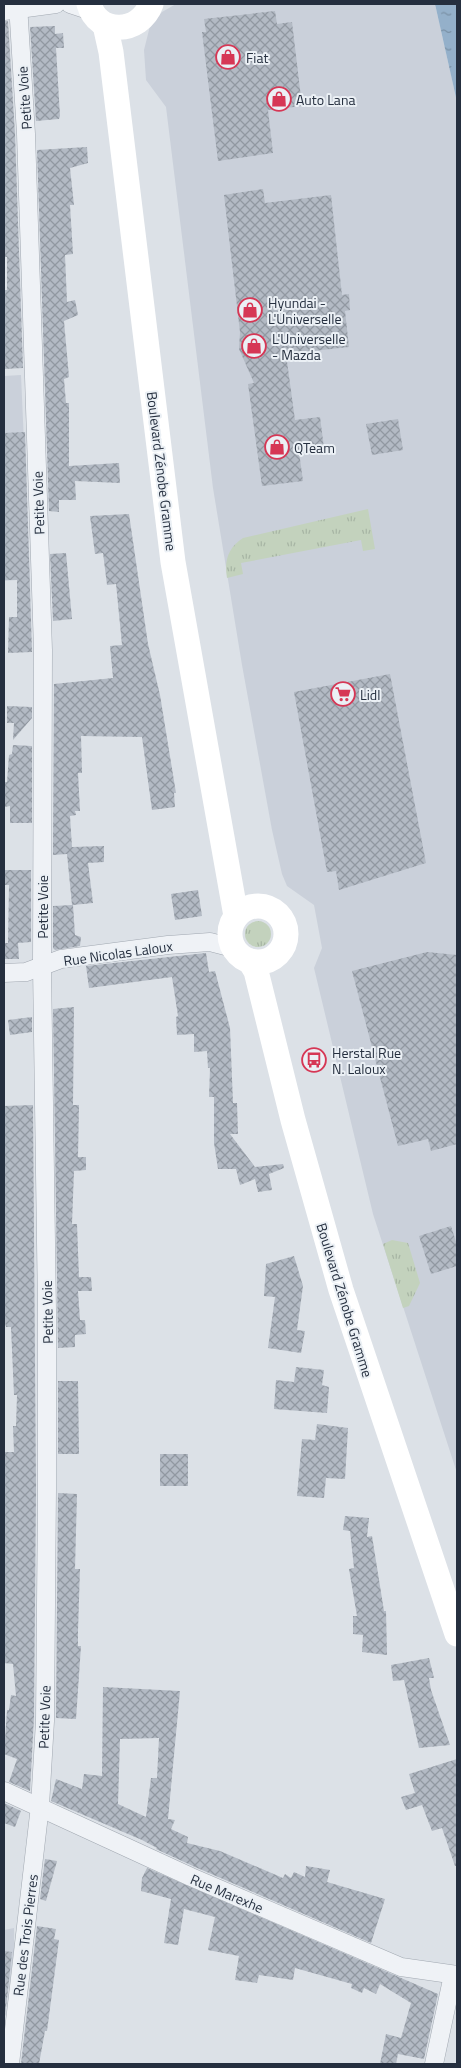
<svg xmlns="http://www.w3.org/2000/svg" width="461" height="2068" viewBox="0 0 461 2068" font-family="'Titillium Web',sans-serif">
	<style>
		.built { fill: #cad0da }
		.grass { fill: url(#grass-tufts) }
		.water { fill: url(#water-ripples) }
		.building { fill: url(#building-cross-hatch); fill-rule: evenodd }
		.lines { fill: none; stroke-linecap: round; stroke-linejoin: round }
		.street-casing { stroke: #a1a8b1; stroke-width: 19 }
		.street { stroke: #eff2f6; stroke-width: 18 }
		.secondary { stroke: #fff; stroke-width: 25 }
		.labels { text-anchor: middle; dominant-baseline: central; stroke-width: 4; stroke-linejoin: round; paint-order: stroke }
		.poi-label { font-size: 14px; fill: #252f3f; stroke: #ebf0f5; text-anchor: start }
		.street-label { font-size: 14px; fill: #252f3f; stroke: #ebf0f5 }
	</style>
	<defs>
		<pattern id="grass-tufts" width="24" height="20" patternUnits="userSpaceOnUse" patternTransform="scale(1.25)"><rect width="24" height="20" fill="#c3d2bd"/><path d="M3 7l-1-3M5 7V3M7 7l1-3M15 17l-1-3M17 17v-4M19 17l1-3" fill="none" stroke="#a7b5a4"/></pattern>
		<pattern id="water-ripples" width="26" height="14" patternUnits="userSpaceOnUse" patternTransform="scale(1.25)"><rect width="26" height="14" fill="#94b0ca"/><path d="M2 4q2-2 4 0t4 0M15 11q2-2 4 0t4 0" fill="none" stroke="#7990a5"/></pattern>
		<pattern id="building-cross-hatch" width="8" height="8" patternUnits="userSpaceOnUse" patternTransform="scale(1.25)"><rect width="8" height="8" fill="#b3bac4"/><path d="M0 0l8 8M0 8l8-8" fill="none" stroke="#9198a1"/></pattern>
	</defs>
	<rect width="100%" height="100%" fill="#dce1e7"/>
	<g class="built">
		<polygon points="176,4 435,4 457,102 457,1473 373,1214 314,968 322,948 314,905 287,886 282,874 272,830 242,665 213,488 166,107 146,80 144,50 150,26 162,12"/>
		<polygon points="21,375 30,579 4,581 4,376"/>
		<polygon points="14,1928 14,1952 4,2020 4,1930"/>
	</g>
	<g class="grass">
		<path d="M368 509 375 549 363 551 361 540 241 563 243 574 227 578C224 560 228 548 243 538Z"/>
		<circle cx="258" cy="934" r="13"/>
		<polygon points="392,1240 408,1243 420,1283 409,1306 403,1308 383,1244"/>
	</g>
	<polygon class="water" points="435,4 457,4 457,102"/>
	<g class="building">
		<polygon points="275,11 277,24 292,22 302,106 268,110 273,153 218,161 202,32 206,32 204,19"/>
		<polygon points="4,21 8,21 15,134 23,368 4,369 4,290 7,290 7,257 4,257"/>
		<polygon points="55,26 55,34 63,33 64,48 56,48 60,116 59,119 36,121 30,27"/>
		<polygon points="87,147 88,163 70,168 74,205 70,205 73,254 65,255 67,302 75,300 78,315 64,321 69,377 64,379 66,403 69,403 69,466 119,463 120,483 75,481 76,500 59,500 59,512 49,511 37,150"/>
		<polygon points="263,189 265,203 331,195 342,295 349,294 350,310 345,311 349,347 286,354 295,420 320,417 324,448 299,452 303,481 262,486 248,384 254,383 239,349 240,332 224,195"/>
		<polygon points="398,419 403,450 372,455 366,424"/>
		<polygon points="25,432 32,652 8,653 9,617 17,617 17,580 4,580 4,433"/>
		<polygon points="129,514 148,644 160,695 176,793 174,793 175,807 152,810 142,737 81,736 82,773 78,773 80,811 75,811 76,815 70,816 72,847 104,846 104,862 88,863 93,903 73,905 75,935 81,937 80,946 55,950 53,948 53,906 72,905 67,854 53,855 54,684 113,678 110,646 122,645 117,594 116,584 107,585 103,553 95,554 90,516"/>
		<polygon points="66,553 72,619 53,621 50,554"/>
		<polygon points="390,674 426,863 339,890 336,871 327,872 294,692"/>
		<polygon points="7,706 32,707 32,718 13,740 14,723 7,723"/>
		<polygon points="13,745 32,746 32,823 10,823 10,806 4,807 4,782 7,782 9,755 12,754"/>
		<polygon points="4,870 31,870 31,942 18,943 19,959 4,959 4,943 8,943 9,885 4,885"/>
		<polygon points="198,890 202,916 175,920 171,894"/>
		<polygon points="427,952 457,955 457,1144 431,1151 428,1139 398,1146 352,971"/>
		<polygon points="206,953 209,972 215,971 230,1028 233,1103 237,1103 238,1134 230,1134 255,1167 283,1164 284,1168 269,1174 272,1190 258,1192 255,1179 240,1185 236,1169 218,1169 214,1143 214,1097 209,1097 210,1068 208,1068 207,1051 194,1052 194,1034 177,1035 176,1017 178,1016 172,977 89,988 86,966"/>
		<polygon points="74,1007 73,1105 79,1105 78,1157 86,1157 86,1170 74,1171 72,1224 77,1224 79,1277 91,1277 92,1291 78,1291 80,1320 85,1320 86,1334 75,1335 75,1347 58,1348 53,1009"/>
		<polygon points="32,1017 32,1032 10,1035 8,1020"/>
		<polygon points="33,1105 36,1489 34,1717 30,1791 9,1782 17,1759 4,1754 7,1710 9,1710 11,1695 16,1696 13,1664 4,1663 4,1452 14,1452 13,1426 16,1426 17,1395 14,1395 11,1327 6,1327 4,1319 4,1106"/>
		<polygon points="451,1226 457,1245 457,1266 431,1274 419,1236"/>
		<polygon points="294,1256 303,1286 297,1330 305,1331 301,1353 268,1348 275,1297 264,1296 266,1264"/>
		<polygon points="296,1367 324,1370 322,1385 329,1387 327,1413 274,1409 276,1380 294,1382"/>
		<polygon points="58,1381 78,1381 79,1454 58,1454"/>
		<polygon points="317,1424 348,1428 345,1479 326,1478 324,1498 297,1496 302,1439 315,1440"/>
		<rect x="160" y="1454" width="28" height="32"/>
		<polygon points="58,1493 77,1494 75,1569 80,1569 78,1631 78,1646 81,1646 76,1719 56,1718"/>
		<polygon points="345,1516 369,1518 367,1537 372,1536 384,1611 386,1611 387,1655 362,1652 363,1635 353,1634 353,1616 357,1616 349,1569 354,1568 350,1531 343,1530"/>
		<polygon points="429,1658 434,1678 429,1678 431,1690 450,1745 419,1748 404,1680 393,1681 391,1665"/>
		<path d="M103 1687 180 1691 168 1819 175 1820 171 1829 188 1837 187 1843 220 1851 283 1878 285 1874 291 1878 294 1872 305 1877 306 1866 330 1870 327 1882 385 1899 371 1943 195 1867 156 1849 157 1848 142 1840 51 1801 56 1779 82 1789 84 1774 102 1776ZM159 1738 157 1778H151L146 1817 118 1804 120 1739Z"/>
		<polygon points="457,1759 457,1866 455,1866 442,1828 432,1831 422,1805 406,1810 401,1797 415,1793 409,1774"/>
		<polygon points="4,1803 21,1811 15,1827 4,1823"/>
		<polygon points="45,1859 57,1861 46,1901 40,1899"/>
		<polygon points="147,1868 438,1994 424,2059 398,2054 396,2064 380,2064 386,2034 401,2038 411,2003 380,1984 376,1994 364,1988 362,1993 351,1988 352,1984 295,1968 293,1980 259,1975 257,1983 235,1980 239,1956 208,1950 215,1917 184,1909 178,1945 164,1943 171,1899 141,1891 142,1878"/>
		<polygon points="37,1926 56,1929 54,1939 59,1940 47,2031 45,2031 39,2064 21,2064"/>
		<polygon points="4,1951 12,1952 4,2026"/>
	</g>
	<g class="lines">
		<g class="street-casing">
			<g id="street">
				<polyline points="70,4 91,11"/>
				<polyline points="4,11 56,4"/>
				<polyline points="4,973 26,972 61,959 168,945 210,942 233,948"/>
				<polyline points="4,1791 191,1877 401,1967 457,1975"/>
				<polyline points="10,2064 40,1806 45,1721 47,1489 47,1311 42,966 43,650 26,134 18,4"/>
				<polyline points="434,2064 453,1975"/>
			</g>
		</g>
		<use href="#street" class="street"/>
		<g class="secondary">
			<path d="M89 4C98 36 140 34 151 4"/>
			<polyline points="105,25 111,52 173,562 236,916"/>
			<circle cx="258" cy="934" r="28"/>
			<polyline points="250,961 256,971 293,1120 341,1290 457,1634"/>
		</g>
	</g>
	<defs>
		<g id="shop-ring" transform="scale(1.25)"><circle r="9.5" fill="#ebf0f5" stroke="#d63755" stroke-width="1.5"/><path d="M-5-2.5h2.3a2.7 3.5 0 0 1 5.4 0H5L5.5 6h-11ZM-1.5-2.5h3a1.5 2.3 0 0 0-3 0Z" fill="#d63755"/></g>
		<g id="supermarket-ring" transform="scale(1.25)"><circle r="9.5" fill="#ebf0f5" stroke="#d63755" stroke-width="1.5"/><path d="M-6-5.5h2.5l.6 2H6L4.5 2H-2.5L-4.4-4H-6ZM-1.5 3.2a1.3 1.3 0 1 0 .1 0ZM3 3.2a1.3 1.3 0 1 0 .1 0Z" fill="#d63755"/></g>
		<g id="bus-ring" transform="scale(1.25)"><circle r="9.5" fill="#ebf0f5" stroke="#d63755" stroke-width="1.5"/><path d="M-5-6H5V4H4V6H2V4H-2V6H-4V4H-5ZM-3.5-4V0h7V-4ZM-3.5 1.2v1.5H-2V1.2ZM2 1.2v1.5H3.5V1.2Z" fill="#d63755"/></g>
	</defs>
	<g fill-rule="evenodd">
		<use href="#shop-ring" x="228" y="57"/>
		<use href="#shop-ring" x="279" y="99"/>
		<use href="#shop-ring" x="250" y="310"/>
		<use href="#shop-ring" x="254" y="346"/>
		<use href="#shop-ring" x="277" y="447"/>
		<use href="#supermarket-ring" x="343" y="694"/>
		<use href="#bus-ring" x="314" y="1060"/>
	</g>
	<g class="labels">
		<g class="poi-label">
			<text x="246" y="57">Fiat</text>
			<text x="296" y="99">Auto Lana</text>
			<text x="268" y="302">Hyundai -<tspan x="268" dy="16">L'Universelle</tspan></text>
			<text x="272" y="338">L'Universelle<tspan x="272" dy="16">- Mazda</tspan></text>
			<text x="294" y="447">QTeam</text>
			<text x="360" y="694">Lidl</text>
			<text x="332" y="1052">Herstal Rue<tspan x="332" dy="16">N. Laloux</tspan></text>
		</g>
		<g class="street-label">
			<text transform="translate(24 98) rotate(-94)">Petite Voie</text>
			<text transform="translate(162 471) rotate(83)">Boulevard Zénobe Gramme</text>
			<text transform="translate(38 503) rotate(-92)">Petite Voie</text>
			<text transform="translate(42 907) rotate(-90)">Petite Voie</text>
			<text transform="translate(118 953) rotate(-8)">Rue Nicolas Laloux</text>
			<text transform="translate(345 1300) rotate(73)">Boulevard Zénobe Gramme</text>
			<text transform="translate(47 1312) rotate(-91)">Petite Voie</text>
			<text transform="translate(44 1717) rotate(-88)">Petite Voie</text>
			<text transform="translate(227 1893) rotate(23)">Rue Marexhe</text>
			<text transform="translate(25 1935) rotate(-83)">Rue des Trois Pierres</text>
		</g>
	</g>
	<rect width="461" height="2068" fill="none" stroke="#252f3f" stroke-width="10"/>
</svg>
